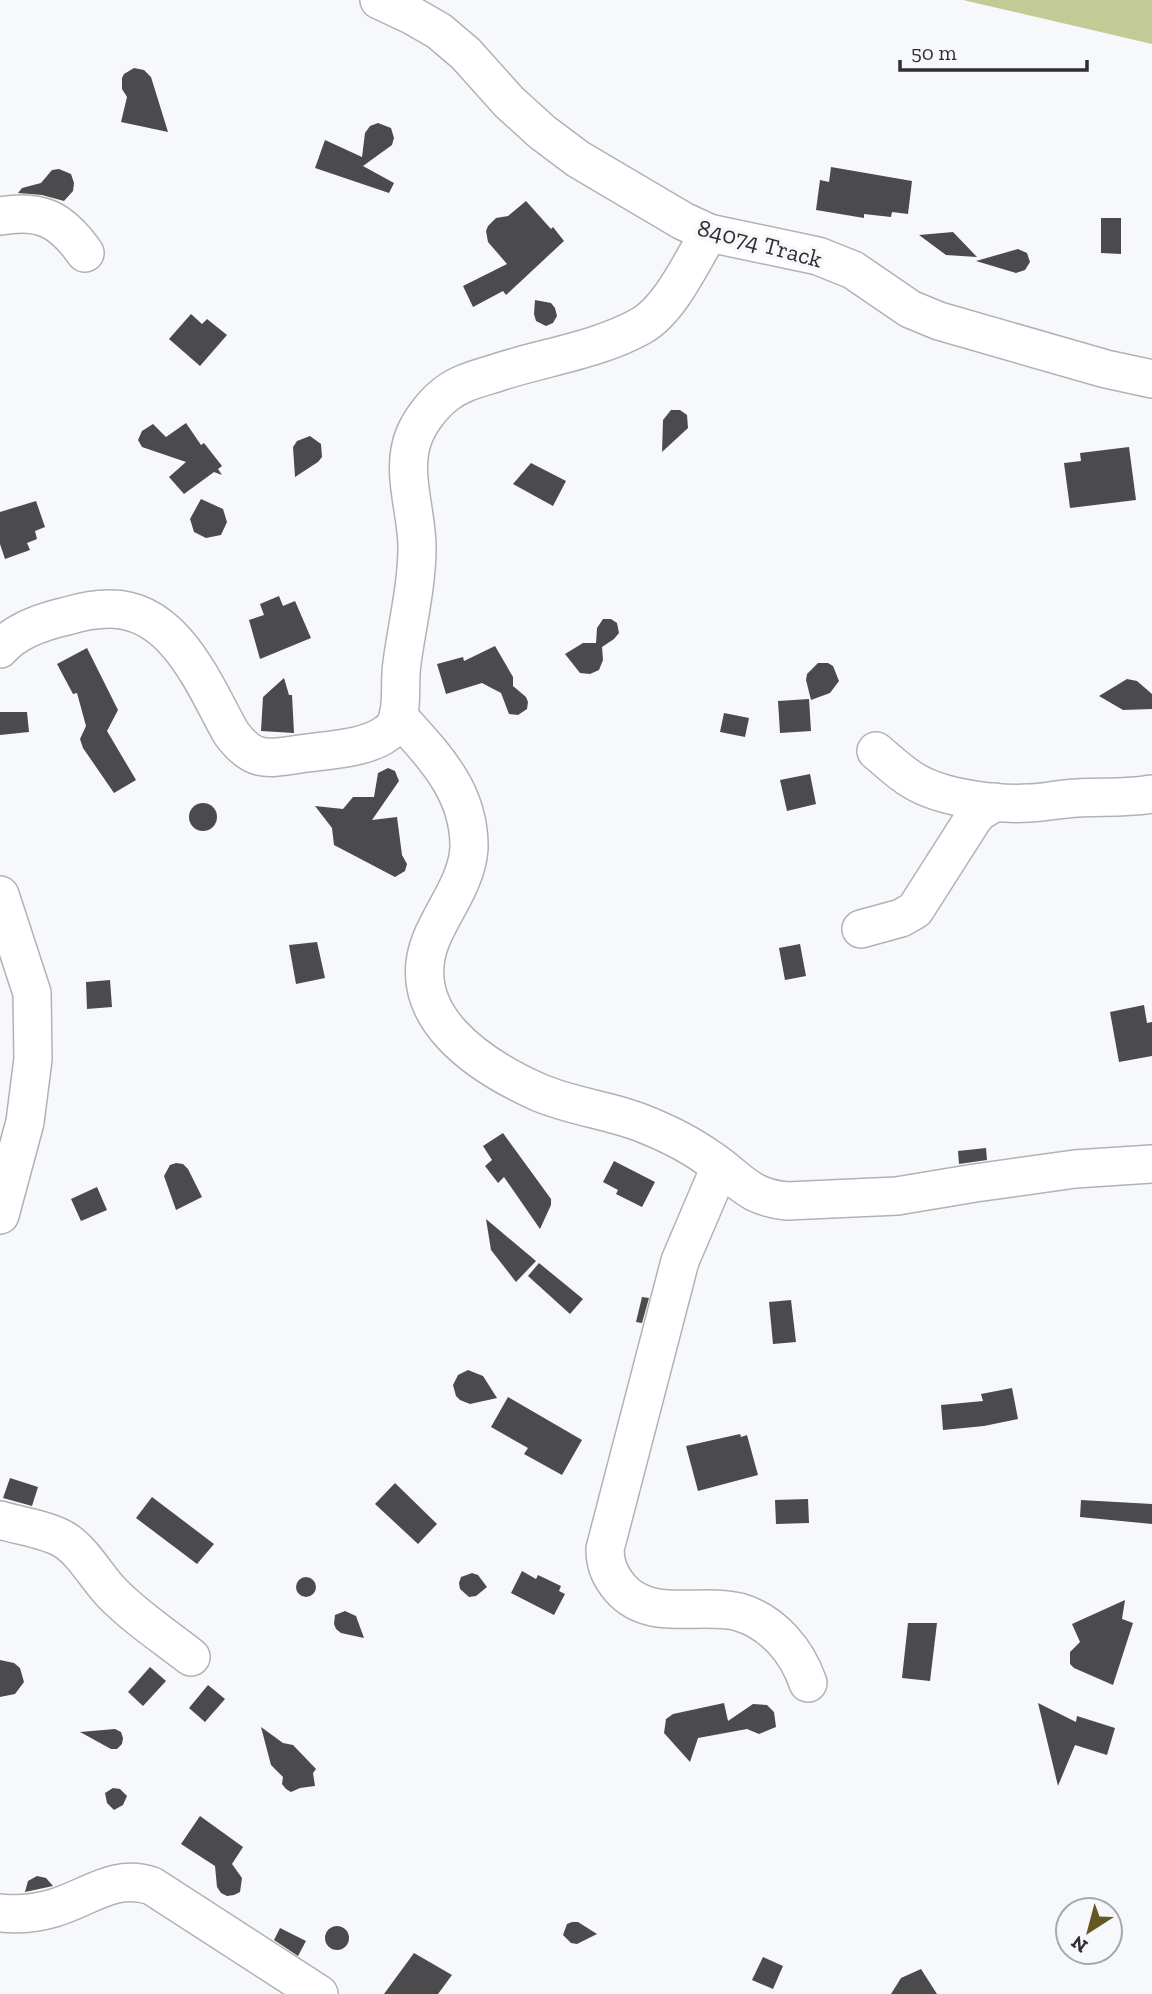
<svg xmlns="http://www.w3.org/2000/svg" width="1152" height="1994" viewBox="0 0 1152 1994" font-family="'Zilla Slab',serif">
	<style>
		.forest { fill: #c2cb95 }
		.building { fill: #4b4b4d }
		.lines { fill: none; stroke-linecap: round; stroke-linejoin: round }
		.minor-casing { stroke: #b1b2b5; stroke-width: 40 }
		.minor { stroke: #fff; stroke-width: 37 }
		.labels { text-anchor: middle; dominant-baseline: central; stroke-width: 7; stroke-linejoin: round; paint-order: stroke }
		.street-label { font-size: 24px; fill: #2f2f30; stroke: #f7f8fb }
	</style>
	<rect width="100%" height="100%" fill="#f7f8fb"/>
	<polygon class="forest" points="963,0 1152,0 1152,44"/>
	<g class="building">
		<polygon points="134,68 144,70 151,77 168,132 121,122 127,97 122,89 122,78 124,74"/>
		<polygon points="378,123 391,128 394,138 392,145 363,166 394,183 389,193 315,168 325,140 362,157 365,133 370,126"/>
		<polygon points="831,167 912,181 908,214 892,212 891,217 864,214 864,218 816,210 820,180 829,182"/>
		<polygon points="59,169 71,174 74,183 73,191 64,201 42,195 18,193 22,188 41,183 52,170"/>
		<polygon points="526,201 551,229 553,227 564,241 506,295 503,291 473,307 463,286 507,264 488,242 486,231 488,226 496,218 508,216"/>
		<polygon points="1101,218 1121,218 1121,254 1101,253"/>
		<polygon points="953,232 977,257 946,255 919,235"/>
		<polygon points="1018,249 1027,253 1030,262 1025,270 1016,273 976,261"/>
		<polygon points="535,300 551,303 555,308 557,316 553,323 546,326 536,321 534,314"/>
		<polygon points="191,314 202,324 207,319 227,335 200,366 169,339"/>
		<polygon points="671,410 680,410 687,415 688,428 662,452 663,420"/>
		<polygon points="186,423 201,445 204,443 222,466 218,469 222,475 214,472 184,494 169,477 186,462 142,447 138,440 142,431 153,424 166,437"/>
		<polygon points="310,436 321,444 322,457 318,462 295,477 293,447 297,441"/>
		<polygon points="1129,447 1136,500 1070,508 1064,463 1081,461 1080,453"/>
		<polygon points="531,463 566,481 553,506 513,484"/>
		<polygon points="201,499 223,509 227,522 221,535 206,538 194,532 190,519"/>
		<polygon points="36,501 45,527 35,531 37,539 27,543 30,550 5,559 0,544 0,512"/>
		<polygon points="279,596 283,606 295,601 311,638 260,659 249,620 264,615 260,604"/>
		<polygon points="603,619 611,619 617,623 619,633 614,639 602,647 603,660 599,670 590,674 580,673 565,654 583,643 596,643 597,628"/>
		<polygon points="495,646 513,677 513,686 526,697 528,702 527,709 518,715 509,714 501,693 482,683 446,694 437,664 463,657 464,661"/>
		<polygon points="87,648 118,710 107,731 136,780 114,793 83,748 80,739 86,726 77,693 73,694 57,664"/>
		<polygon points="818,663 828,663 833,666 839,681 830,693 811,700 806,680 807,674"/>
		<polygon points="284,678 289,695 292,695 294,733 261,731 263,697"/>
		<polygon points="1127,679 1137,681 1152,694 1152,709 1123,710 1099,696"/>
		<polygon points="809,699 811,731 780,733 778,701"/>
		<polygon points="0,712 27,712 29,732 0,735"/>
		<polygon points="724,713 749,718 745,737 720,732"/>
		<polygon points="388,768 395,771 399,781 372,820 397,817 402,855 407,864 405,871 395,877 334,845 332,828 315,806 343,809 353,797 374,797 378,773"/>
		<polygon points="810,774 816,804 787,811 780,780"/>
		<circle cx="203" cy="817" r="14"/>
		<polygon points="317,942 325,978 296,984 289,945"/>
		<polygon points="800,944 806,976 785,980 779,948"/>
		<polygon points="110,980 112,1007 87,1009 86,982"/>
		<polygon points="1144,1005 1147,1023 1152,1022 1152,1056 1119,1062 1110,1012"/>
		<polygon points="503,1133 551,1199 551,1205 540,1229 504,1177 498,1183 485,1166 492,1160 483,1146"/>
		<polygon points="986,1148 987,1160 959,1164 958,1151"/>
		<polygon points="614,1161 655,1182 642,1207 616,1194 618,1190 603,1182"/>
		<polygon points="176,1163 183,1164 188,1169 202,1197 176,1210 164,1176 170,1165"/>
		<polygon points="97,1187 107,1210 81,1221 71,1199"/>
		<polygon points="486,1219 536,1261 516,1282 491,1250"/>
		<polygon points="539,1263 583,1299 570,1314 528,1276"/>
		<polygon points="642,1297 649,1298 642,1323 636,1322"/>
		<polygon points="791,1300 796,1342 773,1344 769,1302"/>
		<polygon points="468,1370 483,1376 497,1398 470,1404 460,1400 456,1396 453,1385 458,1375"/>
		<polygon points="1012,1388 1018,1419 984,1426 943,1430 941,1405 983,1401 981,1394"/>
		<polygon points="508,1397 582,1440 562,1475 524,1454 528,1448 491,1427"/>
		<polygon points="740,1434 741,1437 747,1435 758,1475 698,1491 686,1446"/>
		<polygon points="10,1478 38,1487 32,1506 3,1498"/>
		<polygon points="395,1483 437,1524 418,1544 375,1504"/>
		<polygon points="152,1497 214,1544 197,1564 136,1518"/>
		<polygon points="808,1499 809,1523 776,1524 775,1500"/>
		<polygon points="1081,1500 1152,1504 1152,1524 1080,1517"/>
		<polygon points="522,1571 536,1579 538,1575 561,1586 559,1591 565,1594 554,1615 511,1593"/>
		<polygon points="472,1573 478,1575 487,1587 476,1596 469,1597 460,1589 459,1583 461,1577"/>
		<circle cx="306" cy="1587" r="10"/>
		<polygon points="1125,1600 1122,1619 1133,1623 1113,1685 1074,1668 1070,1664 1070,1652 1080,1642 1072,1624"/>
		<polygon points="345,1611 356,1616 364,1638 341,1633 336,1629 334,1624 335,1615"/>
		<polygon points="908,1623 937,1623 930,1681 902,1678"/>
		<polygon points="0,1660 14,1663 20,1668 24,1682 15,1694 0,1697"/>
		<polygon points="150,1667 166,1681 143,1706 128,1692"/>
		<polygon points="208,1685 225,1699 205,1722 189,1708"/>
		<polygon points="724,1703 728,1721 753,1704 767,1705 774,1712 776,1727 759,1734 747,1729 698,1738 690,1762 664,1733 666,1719 673,1714"/>
		<polygon points="1038,1703 1076,1722 1077,1716 1115,1728 1107,1755 1075,1745 1058,1786"/>
		<polygon points="261,1727 283,1743 293,1745 316,1769 313,1773 315,1786 300,1788 291,1792 286,1789 282,1784 283,1777 271,1765"/>
		<polygon points="115,1729 121,1732 123,1738 122,1744 117,1749 111,1749 80,1732"/>
		<polygon points="113,1788 120,1789 127,1796 123,1805 114,1810 107,1803 105,1793"/>
		<polygon points="200,1816 243,1847 232,1864 242,1878 240,1892 234,1895 227,1896 221,1893 217,1887 215,1866 181,1844"/>
		<polygon points="37,1876 46,1878 53,1886 25,1892 28,1881"/>
		<polygon points="572,1922 578,1922 597,1934 577,1944 571,1943 563,1935 567,1924"/>
		<circle cx="337" cy="1938" r="12"/>
		<polygon points="280,1928 306,1941 298,1956 274,1940"/>
		<polygon points="414,1953 452,1975 438,1994 384,1994"/>
		<polygon points="763,1957 783,1966 773,1989 752,1980"/>
		<polygon points="921,1969 937,1994 891,1994 901,1978"/>
	</g>
	<g class="lines">
		<g class="minor-casing">
			<g id="minor">
				<polyline points="379,0 411,15 439,31 466,54 509,102 542,132 578,159 683,221 709,233 818,256 853,270 910,309 939,321 1106,369 1152,379"/>
				<path d="M0 216C41 209 61 219 85 253"/>
				<path d="M0 649C15 631 45 621 67 616 80 612 95 609 109 609 175 608 204 685 231 733 253 763 267 759 300 754 325 750 367 749 387 733 392 730 395 726 397 721 403 703 399 682 402 663 407 625 417 586 417 547 417 511 400 471 414 436 420 421 433 404 446 394 461 382 481 378 499 372 545 357 598 350 641 326 670 310 692 261 709 233"/>
				<path d="M398 716C433 755 470 791 469 848 467 882 443 910 431 940 401 1015 480 1066 538 1092 570 1106 607 1110 639 1122 665 1132 688 1143 710 1159 740 1179 747 1197 787 1201L897 1196 975 1183 1075 1169 1152 1164"/>
				<path d="M876 751C888 761 900 773 914 781 942 798 996 805 1029 803 1041 803 1054 800 1066 799 1095 796 1123 799 1152 794"/>
				<polyline points="0,895 32,993 33,1059 25,1122 0,1215"/>
				<polyline points="861,929 901,918 915,910 973,819 979,812 995,802"/>
				<path d="M720 1167 680 1261 605 1549C605 1565 610 1576 620 1588 650 1623 700 1602 739 1612 773 1622 797 1651 808 1683"/>
				<path d="M0 1520C20 1526 45 1529 63 1539 83 1551 95 1575 111 1592 135 1617 164 1636 191 1657"/>
				<path d="M0 1913C17 1915 37 1913 54 1908 88 1898 115 1873 152 1886L319 1994"/>
			</g>
		</g>
		<use href="#minor" class="minor"/>
	</g>
	<g class="labels">
		<g class="street-label">
			<text transform="translate(760 243) rotate(15)">84074 Track</text>
		</g>
	</g>
	<g transform="translate(1089 1931) rotate(216)"><circle r="33" fill="#f7f8fb" stroke="#a7a8aa" stroke-width="2"/>
	<path d="M0-5L12 26L0 18L-12 26Z" fill="#645925"/>
	<text y="-10" font-size="19" font-weight="bold" text-anchor="middle" fill="#2f2f30">N</text>
	</g>
	<path d="M900 60v10h187v-10" fill="none" stroke="#2f2f30" stroke-width="3.5"/>
	<text x="911" y="60" font-size="21" fill="#2f2f30" stroke="#f7f8fb" stroke-width="5" paint-order="stroke">50 m</text>
</svg>
